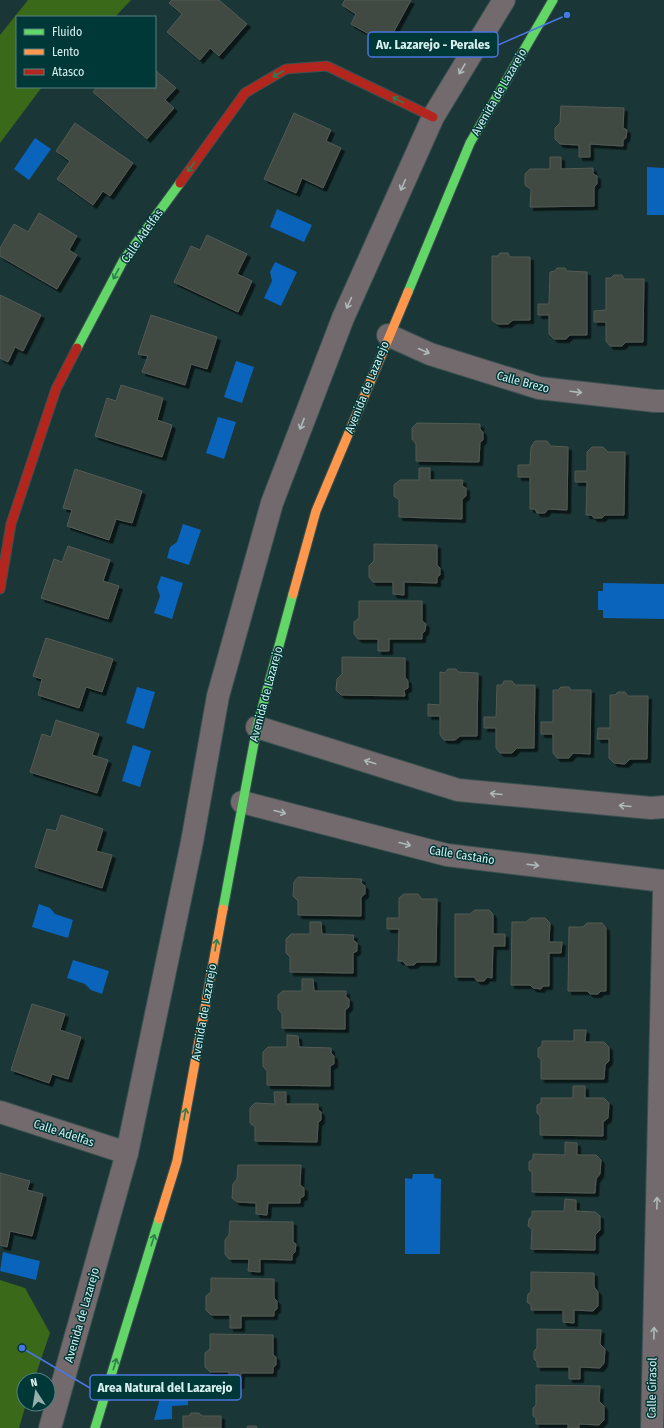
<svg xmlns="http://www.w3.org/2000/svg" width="664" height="1428" viewBox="0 0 664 1428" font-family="'Fira Sans Condensed',sans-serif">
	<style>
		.green { fill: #396919 }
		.water { fill: #0a64bb }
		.building { fill: #3f4842; stroke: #545b55; filter: url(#shadow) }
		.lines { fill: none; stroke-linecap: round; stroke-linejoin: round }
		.street-casing { stroke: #3b5151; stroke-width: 24 }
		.fast-casing { stroke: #3b5151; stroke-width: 11 }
		.slow-casing { stroke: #3b5151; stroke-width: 11 }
		.jam-casing { stroke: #3b5151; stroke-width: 11 }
		.street { stroke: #726a6c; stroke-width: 22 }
		.fast { stroke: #63d668; stroke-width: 9 }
		.slow { stroke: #ff974d; stroke-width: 9 }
		.jam { stroke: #b3261e; stroke-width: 9 }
		.oneway { stroke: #aebaba }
		.oneway2 { stroke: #2d7f4d }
		.labels { text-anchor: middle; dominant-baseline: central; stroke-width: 3; stroke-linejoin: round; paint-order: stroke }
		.street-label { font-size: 12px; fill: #d6efee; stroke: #003737 }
		.leader { fill: none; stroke: #4b76de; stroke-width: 1.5 }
		.callout-dot { fill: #4b76de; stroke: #003737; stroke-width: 1.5 }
		.callout { fill: #003737; stroke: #4b76de; stroke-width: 1.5 }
		.callout-label { font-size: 13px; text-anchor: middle; font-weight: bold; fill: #d6efee }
	</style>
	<defs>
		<filter id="shadow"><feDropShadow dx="3.5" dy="3.5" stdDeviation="0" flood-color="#0009"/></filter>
	</defs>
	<rect width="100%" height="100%" fill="#1b3636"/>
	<g class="green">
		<polygon points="28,0 131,0 115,17 17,17 17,87 42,87 0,143 0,35"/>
		<polygon points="0,1280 25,1288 50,1333 34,1380 24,1380 24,1404 26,1404 19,1428 0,1428"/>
	</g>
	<g class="water">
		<polygon points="35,138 51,149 29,180 14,169"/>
		<polygon points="647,167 664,168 664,215 647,215"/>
		<polygon points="277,209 312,225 304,242 270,227"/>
		<polygon points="275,262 297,272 281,306 264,298 272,281 270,272"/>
		<polygon points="236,361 254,367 242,403 224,397"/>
		<polygon points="218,417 236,422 224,459 206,453"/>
		<polygon points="183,524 201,530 189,565 167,558 170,547 177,542"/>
		<polygon points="161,576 183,583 172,619 154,613 160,596 157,587"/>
		<polygon points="603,583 664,584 664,619 603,618 603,610 598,610 598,591 603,591"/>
		<polygon points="137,687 155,692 144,729 126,723"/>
		<polygon points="133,745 151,751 140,787 122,781"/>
		<polygon points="39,904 50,908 55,914 73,920 68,938 32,927"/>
		<polygon points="73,960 109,971 102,994 91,990 85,984 67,978"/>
		<polygon points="413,1174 434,1174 434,1178 441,1179 440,1254 405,1254 405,1178 412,1179"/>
		<polygon points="3,1252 40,1261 36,1280 0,1271"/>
		<polygon points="162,1391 188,1391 188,1405 172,1406 172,1419 154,1420"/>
	</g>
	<g class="building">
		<polygon points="172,0 219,0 247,24 219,56 210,48 200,60 167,32 182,14 169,3"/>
		<polygon points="345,0 411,0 387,44 351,24 356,14 342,5"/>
		<polygon points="155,70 176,88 165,100 174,108 147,139 93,92 97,87 155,87"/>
		<polygon points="561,106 624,108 623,128 627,130 626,138 623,140 623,146 590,144 590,157 579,157 579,145 560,144 555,139 555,128 560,123"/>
		<polygon points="294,113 331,130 326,141 341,148 323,188 302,178 296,193 264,179"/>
		<polygon points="75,123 133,163 110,196 103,191 93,205 57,179 70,161 56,151"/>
		<polygon points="550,157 561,157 561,169 593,168 593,174 597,176 597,184 594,187 594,206 530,207 531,190 525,185 525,174 530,169 550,169"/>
		<polygon points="39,213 77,236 69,250 77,255 57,289 0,256 0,248 14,224 28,232"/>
		<polygon points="207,235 247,254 237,274 252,281 238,312 174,282 191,246 200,250"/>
		<polygon points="500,253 508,253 510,257 530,257 530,320 513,320 508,324 497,324 492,320 492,256 498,256"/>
		<polygon points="557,268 565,268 567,271 587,272 587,335 570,335 566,339 554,339 549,334 549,315 538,315 538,304 549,304 550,272 555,271"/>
		<polygon points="614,275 622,275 624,279 644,279 643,342 626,342 622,346 610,346 606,341 606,322 594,322 594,311 606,310 606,278 611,278"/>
		<polygon points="0,295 41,315 23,351 15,347 8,362 0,358"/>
		<polygon points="151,315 217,337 207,369 191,364 185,385 142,372 148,356 138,354"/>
		<polygon points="121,385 163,398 157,420 172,425 162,457 95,436 107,398 116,401"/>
		<polygon points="417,423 480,424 480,429 483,432 483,440 480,442 479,462 416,461 416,444 412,439 412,428"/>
		<polygon points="535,441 547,441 551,446 568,447 567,510 548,509 545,513 537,513 535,509 530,509 530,477 518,477 518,465 530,465 531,447"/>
		<polygon points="592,447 603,447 608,452 625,452 624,515 605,515 602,518 594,518 591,515 586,515 587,482 575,482 575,471 587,471 587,452"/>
		<polygon points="419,468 430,468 430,480 463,480 462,486 466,488 466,496 462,499 462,519 399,517 399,500 394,496 394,485 400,480 419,480"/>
		<polygon points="75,469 142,491 132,523 116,519 109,540 67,526 72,510 63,508"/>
		<polygon points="374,544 437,545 437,565 440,568 440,575 437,577 437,583 404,582 404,595 393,594 393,582 373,582 369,577 369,566 374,561"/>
		<polygon points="68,546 110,560 103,581 119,586 108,619 41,598 54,559 62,562"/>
		<polygon points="359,601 422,601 422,621 426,624 425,631 422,634 422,639 389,639 389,651 378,651 378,639 358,639 354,634 354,622 359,618"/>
		<polygon points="46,638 113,659 102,692 86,687 79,708 38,695 42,679 33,676"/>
		<polygon points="342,657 405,658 405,677 408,681 408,688 404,690 405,696 341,695 336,690 337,679 342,674"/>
		<polygon points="448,669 456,669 458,672 478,673 477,736 460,736 455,740 444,740 440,735 440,716 428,716 428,704 440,705 440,672 445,673"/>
		<polygon points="504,681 512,681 515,685 535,685 534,748 517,748 512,753 500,753 496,748 496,728 484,728 484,717 496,717 497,685 502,685"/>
		<polygon points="561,687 569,687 571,690 591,690 590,754 573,753 569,758 557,758 553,753 553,734 541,734 541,722 553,722 553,690 558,690"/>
		<polygon points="618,692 625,692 628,696 648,696 647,759 630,759 625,764 614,763 609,758 609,739 597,739 598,728 610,728 610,695 615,695"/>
		<polygon points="56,720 99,734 92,755 108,760 97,793 30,772 42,734 51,737"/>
		<polygon points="61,815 103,829 96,851 112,855 102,888 35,867 47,829 56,831"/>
		<polygon points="298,877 362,879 361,883 365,886 365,894 361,897 361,916 298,915 298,901 293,896 294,882"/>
		<polygon points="404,894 418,894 422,899 437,899 436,962 417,962 414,965 406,965 403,961 398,961 399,929 387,929 387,918 399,918 399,898"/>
		<polygon points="475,910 489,910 493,914 493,934 505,934 505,946 493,946 492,978 487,977 484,981 477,981 474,977 455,977 455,914 470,914"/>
		<polygon points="531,918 545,918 550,923 549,942 562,942 561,953 549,953 549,986 543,986 541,989 533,988 530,985 511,985 512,922 526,922"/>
		<polygon points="310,922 321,922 322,934 354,935 353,940 357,943 357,951 353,953 353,973 290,972 290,957 286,953 286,939 291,934 310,934"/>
		<polygon points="587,923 602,923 606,928 606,991 601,991 598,994 590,994 587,991 568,991 569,927 583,927"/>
		<polygon points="302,979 313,979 314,991 346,991 346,997 349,999 349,1007 345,1010 345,1029 282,1028 282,1014 278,1009 278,995 283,991 302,991"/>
		<polygon points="32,1004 65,1014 60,1030 81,1037 68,1079 52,1074 49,1083 11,1070"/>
		<polygon points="574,1030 586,1030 585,1042 604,1042 609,1047 609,1061 605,1065 604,1079 541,1079 541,1059 538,1057 538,1048 542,1046 542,1041 574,1041"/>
		<polygon points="287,1035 298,1036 299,1047 331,1048 331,1053 334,1056 334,1064 330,1066 330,1086 267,1085 267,1071 263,1066 263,1052 268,1047 287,1047"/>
		<polygon points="573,1086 585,1086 585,1098 604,1098 609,1103 608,1118 603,1122 603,1136 540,1135 540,1116 537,1113 537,1105 541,1103 541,1098 573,1098"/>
		<polygon points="274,1092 286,1092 286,1104 318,1104 318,1110 321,1112 321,1120 318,1123 317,1142 255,1141 255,1127 250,1123 250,1108 255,1103 275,1104"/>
		<polygon points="565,1142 577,1143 577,1155 596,1155 601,1160 600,1174 596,1179 595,1193 532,1192 532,1172 529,1170 529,1162 533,1159 533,1154 565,1155"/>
		<polygon points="238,1165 301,1165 300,1185 304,1188 304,1196 300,1198 300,1203 268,1203 267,1215 256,1214 256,1203 237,1202 232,1198 233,1184 237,1179"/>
		<polygon points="0,1173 30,1181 27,1190 43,1194 32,1236 10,1231 7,1247 0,1245"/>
		<polygon points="565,1199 576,1200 576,1211 595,1212 600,1216 600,1230 595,1235 595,1250 531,1249 532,1229 528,1226 529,1219 532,1216 532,1211 564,1211"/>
		<polygon points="230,1221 293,1222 293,1242 296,1244 295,1252 292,1255 292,1260 260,1259 260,1272 248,1271 249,1259 229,1259 225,1254 225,1240 229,1235"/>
		<polygon points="531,1272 594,1273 594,1287 598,1292 598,1306 593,1311 574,1310 574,1323 563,1322 563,1310 531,1310 531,1305 527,1302 528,1294 531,1292"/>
		<polygon points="211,1278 274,1279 274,1298 277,1301 277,1309 274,1311 274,1316 241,1316 241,1328 230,1328 230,1315 211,1315 206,1310 206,1296 211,1292"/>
		<polygon points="537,1329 601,1330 600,1344 605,1349 604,1363 600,1368 580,1367 580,1379 569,1379 569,1367 537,1367 537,1362 534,1359 534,1351 537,1348"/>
		<polygon points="210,1334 273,1335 273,1355 276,1357 276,1365 273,1367 273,1373 241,1373 240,1385 229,1384 229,1372 210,1372 205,1367 205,1353 210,1349"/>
		<polygon points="536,1385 600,1386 599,1401 604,1406 604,1420 599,1425 579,1424 579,1428 568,1428 568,1424 536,1424 536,1418 533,1416 533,1408 536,1405"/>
		<polygon points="191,1413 199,1413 202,1416 221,1416 221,1428 183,1428 183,1416 189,1416"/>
		<polygon points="248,1426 256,1426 257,1428 247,1428"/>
	</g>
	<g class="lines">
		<g class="street-casing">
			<g id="street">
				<polyline points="388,335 430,354 539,388 655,401 664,401"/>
				<polyline points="257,727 458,790 651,808 664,807"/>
				<polyline points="242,802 447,855 664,881"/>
				<polyline points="0,1112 127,1153"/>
				<polyline points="50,1428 127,1153 192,842 218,696 272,503 343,318 433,117 504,0"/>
				<polyline points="652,1428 664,892"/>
			</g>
		</g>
		<g class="fast-casing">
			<g id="fast">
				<polyline points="408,292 470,143 553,0"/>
				<polyline points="77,348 123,261 180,183"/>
				<polyline points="223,909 257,727 293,594"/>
				<polyline points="95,1428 159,1219"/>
			</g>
		</g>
		<g class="slow-casing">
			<g id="slow">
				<polyline points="293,594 316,511 408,292"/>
				<polyline points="159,1219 177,1161 223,909"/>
			</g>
		</g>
		<g class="jam-casing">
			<g id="jam">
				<polyline points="180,183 245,93 286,69 327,66 433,117"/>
				<polyline points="0,589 11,524 56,389 77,348"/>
			</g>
		</g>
		<use href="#street" class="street"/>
		<use href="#fast" class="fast"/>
		<use href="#slow" class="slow"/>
		<use href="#jam" class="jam"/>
	</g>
	<defs><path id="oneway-shaft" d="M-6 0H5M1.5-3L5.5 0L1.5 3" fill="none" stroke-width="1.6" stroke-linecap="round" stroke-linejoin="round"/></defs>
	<g class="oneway">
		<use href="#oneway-shaft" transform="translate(462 69) rotate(121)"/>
		<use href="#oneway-shaft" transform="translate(403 185) rotate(114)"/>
		<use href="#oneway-shaft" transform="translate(349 303) rotate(114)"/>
		<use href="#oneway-shaft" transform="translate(424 351) rotate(24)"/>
		<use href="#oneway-shaft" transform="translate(576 392) rotate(7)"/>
		<use href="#oneway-shaft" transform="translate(302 424) rotate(111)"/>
		<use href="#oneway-shaft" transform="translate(370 762) rotate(-163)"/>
		<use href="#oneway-shaft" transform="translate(496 794) rotate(-175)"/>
		<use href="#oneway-shaft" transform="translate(625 806) rotate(-175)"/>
		<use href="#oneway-shaft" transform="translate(280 812) rotate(15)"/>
		<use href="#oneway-shaft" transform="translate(405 844) rotate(15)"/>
		<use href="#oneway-shaft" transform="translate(533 865) rotate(7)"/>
		<use href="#oneway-shaft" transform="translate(657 1203) rotate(-89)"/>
		<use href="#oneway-shaft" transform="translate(654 1333) rotate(-89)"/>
	</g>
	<g class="oneway2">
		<use href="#oneway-shaft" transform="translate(278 74) rotate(150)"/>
		<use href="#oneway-shaft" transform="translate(398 100) rotate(-153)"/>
		<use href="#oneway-shaft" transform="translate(191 167) rotate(126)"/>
		<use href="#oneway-shaft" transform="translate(116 274) rotate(118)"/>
		<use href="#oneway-shaft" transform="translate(216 945) rotate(-80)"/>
		<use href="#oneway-shaft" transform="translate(185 1114) rotate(-80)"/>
		<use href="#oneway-shaft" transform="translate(153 1240) rotate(-73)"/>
		<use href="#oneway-shaft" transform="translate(115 1364) rotate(-73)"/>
	</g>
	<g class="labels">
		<g class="street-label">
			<text transform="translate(499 92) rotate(-60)">Avenida de Lazarejo</text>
			<text transform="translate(142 236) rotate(-55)">Calle Adelfas</text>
			<text transform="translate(523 382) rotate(15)">Calle Brezo</text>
			<text transform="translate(367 387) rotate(-68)">Avenida de Lazarejo</text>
			<text transform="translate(266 694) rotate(-75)">Avenida de Lazarejo</text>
			<text transform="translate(462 855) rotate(9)">Calle Castaño</text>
			<text transform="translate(204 1012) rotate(-80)">Avenida de Lazarejo</text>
			<text transform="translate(64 1133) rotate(18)">Calle Adelfas</text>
			<text transform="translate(82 1315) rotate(-74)">Avenida de Lazarejo</text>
			<text transform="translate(652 1388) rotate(-89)">Calle Girasol</text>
		</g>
	</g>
	<path class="leader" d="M567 15L498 45M22 1348L90 1388"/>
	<g class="callout-dot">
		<circle cx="567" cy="15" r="4"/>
		<circle cx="22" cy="1348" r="4"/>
	</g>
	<g class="callout">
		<rect x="368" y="32" width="130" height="25" rx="4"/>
		<rect x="90" y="1375" width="151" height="25" rx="4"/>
	</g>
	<g class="callout-label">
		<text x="433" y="49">Av. Lazarejo - Perales</text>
		<text x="165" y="1392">Area Natural del Lazarejo</text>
	</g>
	<rect x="16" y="16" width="140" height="72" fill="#003737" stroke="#568180"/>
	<rect x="24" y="29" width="20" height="6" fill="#63d668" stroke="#568180"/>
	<text x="52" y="36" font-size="12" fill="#d6efee">Fluido</text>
	<rect x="24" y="49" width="20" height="6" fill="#ff974d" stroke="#568180"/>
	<text x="52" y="56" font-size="12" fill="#d6efee">Lento</text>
	<rect x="24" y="69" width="20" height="6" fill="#b3261e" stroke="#568180"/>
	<text x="52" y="76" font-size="12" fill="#d6efee">Atasco</text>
	<g transform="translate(36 1392) rotate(348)"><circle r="19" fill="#003737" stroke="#568180"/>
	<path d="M0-3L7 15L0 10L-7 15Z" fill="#95aeae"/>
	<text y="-6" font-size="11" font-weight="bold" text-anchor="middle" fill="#d6efee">N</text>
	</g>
</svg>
